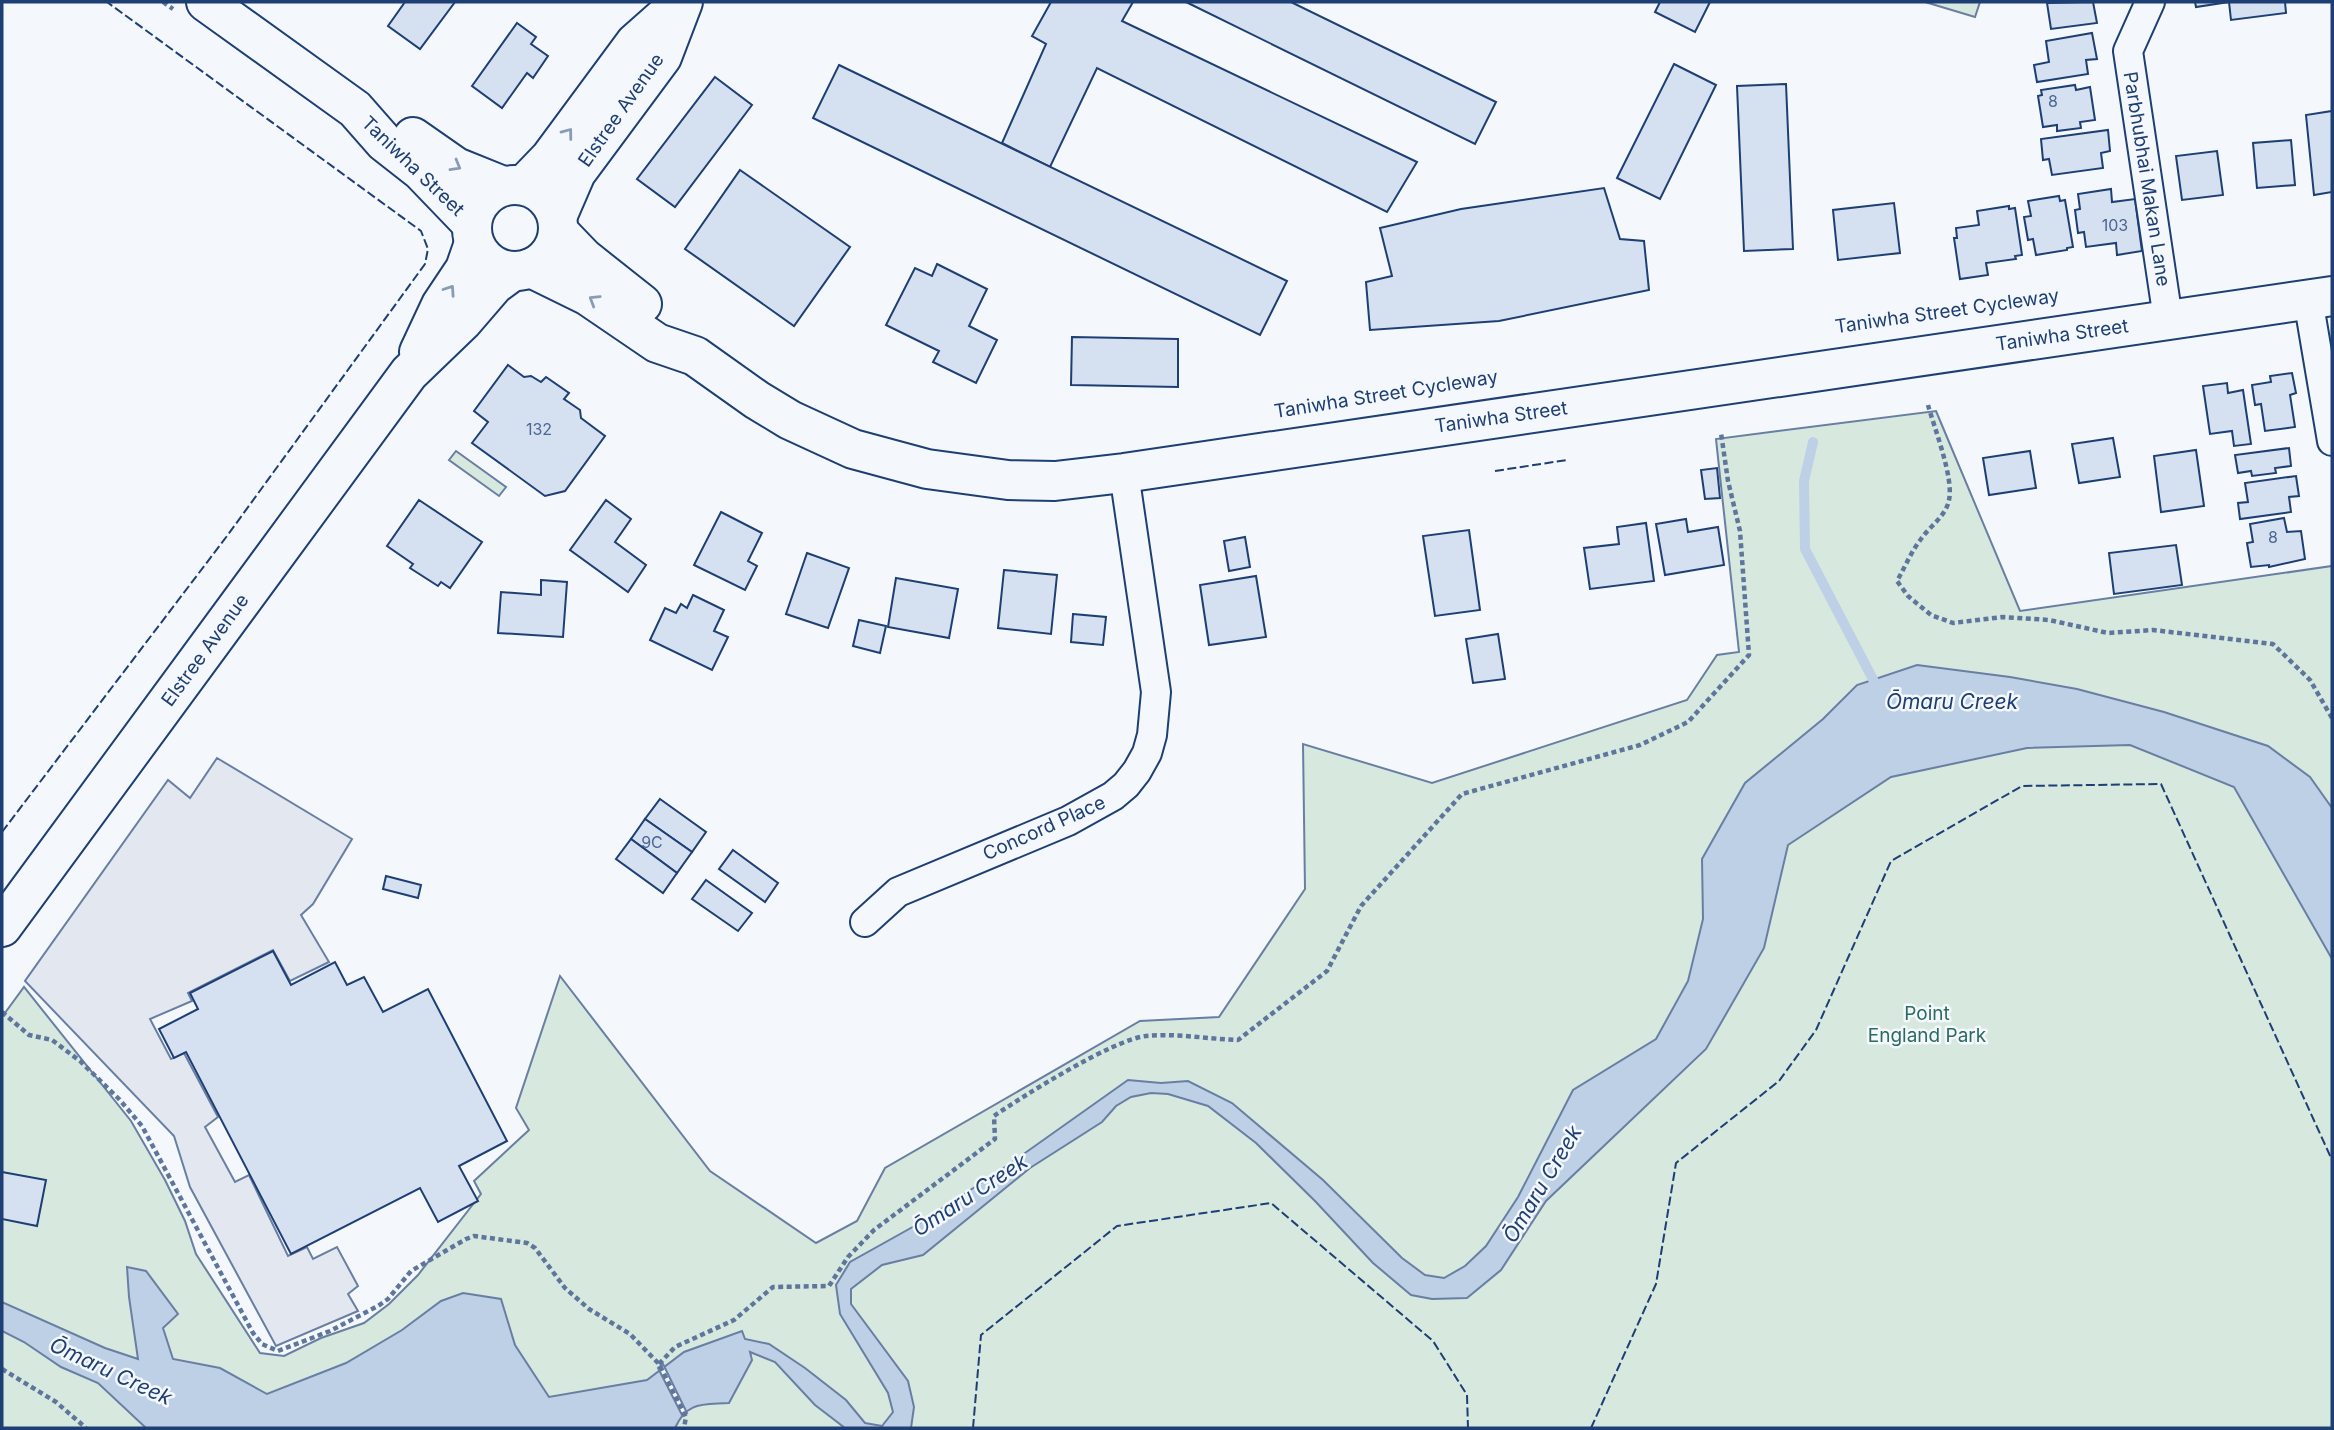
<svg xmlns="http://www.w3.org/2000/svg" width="2334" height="1430" viewBox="0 0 2334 1430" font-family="Inter,sans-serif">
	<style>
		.green { fill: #d7e8df; stroke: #687fa3; stroke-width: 2 }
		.parking { fill: #e3e8f0; stroke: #687fa3; stroke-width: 2 }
		.water { fill: #bed0e5; stroke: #687fa3; stroke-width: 2 }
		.pier { fill: #f4f7fb; stroke: #687fa3; stroke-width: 2 }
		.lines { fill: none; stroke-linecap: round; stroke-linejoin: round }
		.stream { stroke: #bed0e5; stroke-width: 10 }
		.building { fill: #d5e0f0; stroke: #1d3f73; stroke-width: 2 }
		.street-casing { stroke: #1d3f73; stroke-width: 32 }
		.secondary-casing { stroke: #1d3f73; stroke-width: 42 }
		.path { stroke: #5e769c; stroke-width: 4.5; stroke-dasharray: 5 3.5; stroke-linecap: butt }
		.street { stroke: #f4f7fb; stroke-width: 28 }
		.secondary { stroke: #f4f7fb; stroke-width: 38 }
		.fence { stroke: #1d3f73; stroke-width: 2; stroke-dasharray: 9 3.5; stroke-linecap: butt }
		.oneway { stroke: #889bb7 }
		.labels { text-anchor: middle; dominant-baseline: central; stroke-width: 5; stroke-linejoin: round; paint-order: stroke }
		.number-label { font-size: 16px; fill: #4b6792 }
		.street-label { font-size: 19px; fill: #1d3f73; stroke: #f4f7fb }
		.park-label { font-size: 19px; fill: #2c6c60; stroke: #f4f7fb }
		.water-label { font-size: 21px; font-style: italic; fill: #1d3f73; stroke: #f4f7fb }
	</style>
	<rect width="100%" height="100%" fill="#f4f7fb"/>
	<g class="green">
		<polygon points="1925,2 1980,2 1975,17"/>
		<polygon points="1936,411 2020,611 2332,566 2332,1428 2,1428 2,1017 24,987 131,1121 165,1180 185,1221 196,1254 260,1353 284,1356 321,1338 364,1323 389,1304 418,1275 481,1194 474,1181 529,1130 516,1108 560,976 710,1171 816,1243 857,1221 885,1168 1140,1021 1219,1017 1305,889 1303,744 1432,783 1687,700 1717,655 1739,652 1716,439"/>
		<polygon points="456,451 506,487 499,496 449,460"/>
	</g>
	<polygon class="parking" points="217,758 352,839 313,904 301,915 329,962 290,981 273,950 188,993 192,1001 150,1019 171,1059 184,1053 218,1117 205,1127 235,1182 249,1175 288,1256 307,1247 313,1259 337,1247 358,1286 348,1294 358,1311 276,1346 190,1187 174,1136 25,981 168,780 190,798"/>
	<path class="water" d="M1917 665 2010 677 2077 689 2164 712 2268 746 2310 777 2332 808V959L2234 787 2130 745 2027 748 1891 777 1788 845 1764 948 1706 1049 1546 1201 1501 1270 1467 1298 1432 1299 1411 1295 1373 1263 1315 1201 1256 1143 1208 1106 1168 1094 1151 1093 1131 1097 1116 1106 1102 1122 1030 1168 923 1255 882 1265 851 1289V1304L908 1381 914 1407 911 1428H845L815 1405 775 1362 750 1352 752 1360 729 1403C703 1405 687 1401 675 1428H146L98 1383 61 1367 24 1342 2 1331V1302L105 1348 138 1359 129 1297 127 1267 146 1271 178 1314 163 1328 173 1359 220 1368 267 1394 346 1363 402 1330 441 1301 463 1293 501 1299 515 1345 549 1397 647 1380 684 1352 742 1331 745 1339 769 1344 805 1368 846 1400 865 1423 882 1426 893 1412 888 1393 840 1314 836 1285 850 1262 918 1224 1001 1170 1128 1080 1161 1083 1188 1081 1232 1103 1323 1180 1402 1258 1425 1275 1444 1278 1465 1266 1486 1246 1518 1197 1573 1090 1656 1039 1688 981 1703 919 1702 859 1745 783 1823 719 1857 685Z"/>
	<polygon class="pier" points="663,1364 687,1413 682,1415 658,1368"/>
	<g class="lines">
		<polyline class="stream" points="1813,442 1804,481 1805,549 1878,689"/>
	</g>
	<g class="building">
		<polygon points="405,2 455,2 420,49 388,26"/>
		<polygon points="1051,2 1133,2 1122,21 1417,162 1387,212 1097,68 1050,167 1002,143 1046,44 1032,36"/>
		<polygon points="1186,2 1291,2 1496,102 1475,144"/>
		<polygon points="1660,2 1710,2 1695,32 1655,12"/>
		<polygon points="2093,2 2097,23 2051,29 2047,3"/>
		<polygon points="2195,2 2285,2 2286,13 2231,20 2229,2 2196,7"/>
		<polygon points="517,23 536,37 531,44 548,56 533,78 527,73 502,108 472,86"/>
		<polygon points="2092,33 2097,59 2086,60 2088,74 2037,82 2034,65 2049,62 2046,41"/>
		<polygon points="1674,64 1716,85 1660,199 1617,178"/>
		<polygon points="839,65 1287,281 1260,335 813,118"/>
		<polygon points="715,77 752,105 675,207 637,179"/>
		<polygon points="1786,84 1793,249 1744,251 1737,86"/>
		<polygon points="2075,85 2076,90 2090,87 2095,120 2080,122 2081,128 2057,131 2057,125 2043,127 2038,96 2042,95 2041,90"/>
		<polygon points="2332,111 2332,192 2314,195 2306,115"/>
		<polygon points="2108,130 2110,151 2101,153 2103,168 2052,175 2049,159 2043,160 2041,139"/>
		<polygon points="2291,140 2295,185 2257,188 2253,143"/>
		<polygon points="2217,151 2223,195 2182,200 2176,156"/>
		<polygon points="740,170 850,247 794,326 685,249"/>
		<polygon points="1604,188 1620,239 1644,241 1649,290 1499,321 1370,330 1366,282 1392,276 1380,228 1461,209"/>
		<polygon points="2111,189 2112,202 2135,199 2142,251 2117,255 2116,243 2086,247 2084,232 2078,233 2075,210 2080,209 2078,194"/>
		<polygon points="2059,196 2060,201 2065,200 2073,247 2067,248 2067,250 2036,255 2033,239 2028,240 2024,217 2031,216 2028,201"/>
		<polygon points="1894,203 1900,253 1838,260 1833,210"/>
		<polygon points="2009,206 2009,209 2015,208 2022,255 2015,256 2016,259 1986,263 1988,275 1960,279 1954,238 1957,238 1956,228 1979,225 1977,211"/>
		<polygon points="937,264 987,289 969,326 997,340 976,383 933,362 939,351 886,325 915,268 932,276"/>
		<polygon points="1072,337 1178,339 1178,387 1071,385"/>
		<polygon points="508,365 524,377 531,376 541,382 546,377 569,393 564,399 580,410 581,418 605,436 565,491 545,496 472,443 488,422 474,411"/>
		<polygon points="2292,373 2296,393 2290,395 2295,427 2265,431 2261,404 2255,405 2252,385 2271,382 2270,376"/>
		<polygon points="2227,383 2228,393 2243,390 2251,444 2234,446 2232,431 2210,434 2203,386"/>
		<polygon points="2113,438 2120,477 2079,483 2072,444"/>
		<polygon points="2289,448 2291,466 2275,468 2276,473 2252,476 2251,471 2238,473 2235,455"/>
		<polygon points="2196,450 2204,506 2161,512 2154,456"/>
		<polygon points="2030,451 2036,488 1989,495 1983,458"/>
		<polygon points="1717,468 1720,498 1705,499 1701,470"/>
		<polygon points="2296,476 2299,496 2289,497 2291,512 2240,519 2238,503 2248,502 2245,483"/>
		<polygon points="419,500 482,542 450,588 441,582 438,586 410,568 413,564 387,546"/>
		<polygon points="606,500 631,519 615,542 646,565 628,592 570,550"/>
		<polygon points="721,512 762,533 748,561 757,566 745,590 694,565"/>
		<polygon points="2284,518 2287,532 2301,531 2305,559 2269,567 2269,565 2251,567 2247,543 2253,542 2250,524"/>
		<polygon points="1686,519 1688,532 1718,527 1724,565 1665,575 1656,524"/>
		<polygon points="1646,523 1654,581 1590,589 1584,548 1619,544 1617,527"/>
		<polygon points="1469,530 1480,610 1435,616 1423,536"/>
		<polygon points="1245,537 1250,567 1229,571 1224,541"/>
		<polygon points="2176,545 2182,585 2114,594 2109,553"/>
		<polygon points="807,553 849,568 828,628 786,614"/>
		<polygon points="1004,570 1057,575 1051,634 998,628"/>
		<polygon points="1256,576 1266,637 1209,645 1200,585"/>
		<polygon points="896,578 958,589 949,638 888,627"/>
		<polygon points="541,580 567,582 563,637 498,633 501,592 541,595"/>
		<polygon points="693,595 724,610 714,631 728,637 712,670 650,640 665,608 676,613 681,604 687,608"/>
		<polygon points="1073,614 1106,617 1103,645 1071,642"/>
		<polygon points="859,620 886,626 880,653 853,646"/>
		<polygon points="1498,634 1505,679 1473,683 1466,639"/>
		<polygon points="660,799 706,832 692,852 645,819"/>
		<polygon points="645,819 692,852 677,873 631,839"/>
		<polygon points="631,839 677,873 663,893 616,859"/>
		<polygon points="733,850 778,883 765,902 719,869"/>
		<polygon points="386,876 421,885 418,898 383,889"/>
		<polygon points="706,880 752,913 738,931 692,899"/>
		<polygon points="273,951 291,985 335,962 347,985 364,977 383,1012 428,989 507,1141 459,1166 478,1201 438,1222 420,1188 291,1254 186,1052 174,1058 159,1029 198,1009 190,993"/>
		<polygon points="2,1172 46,1180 37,1226 2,1219"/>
	</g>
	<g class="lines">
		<g class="street-casing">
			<g id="street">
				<polyline points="2150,2 2128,51 2168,319"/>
				<polyline points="2308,299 2332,441"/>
				<polyline points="865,922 898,892 1068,821 1113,796 1126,785 1137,771 1147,753 1152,735 1156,692 1124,473"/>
			</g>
		</g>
		<g class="secondary-casing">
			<g id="secondary">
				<polyline points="206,2 355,109 384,142 421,171 471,223"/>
				<polyline points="413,137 456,167 503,186"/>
				<circle cx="515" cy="228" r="43"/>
				<polyline points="524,185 550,158 635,43 679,4"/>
				<polyline points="557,217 576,173 662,57 683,2"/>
				<polyline points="558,231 584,258 642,304"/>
				<polyline points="531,268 588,296 657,343 695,356 757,400 790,420 853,449 927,469 1008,480 1055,481 1124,473 2332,296"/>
				<polyline points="419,352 441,305 465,269 474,243"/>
				<polyline points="2,927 409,373 463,321 494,285 513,271"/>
			</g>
		</g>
		<g class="path">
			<polyline points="163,2 173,9"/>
			<path d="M1928 405C1934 427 1954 478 1949 500 1946 516 1930 526 1921 539 1911 552 1905 567 1897 581L1908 596 1931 615 1953 623 2003 617 2049 620 2108 633 2153 630 2273 644 2310 680 2332 718"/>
			<polyline points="2,1012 29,1035 52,1040 80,1061 119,1099 142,1126 253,1333 262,1344 278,1351 330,1331 378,1306 388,1299 411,1271 466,1239 474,1236 527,1243 535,1248 565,1288 589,1309 630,1334 659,1364 686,1417 684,1428"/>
			<path d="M659 1364 675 1347 734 1320 773 1287 829 1286 848 1257 874 1230 995 1139 994 1116C1023 1096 1114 1039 1146 1036 1176 1033 1208 1039 1238 1040L1327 971 1361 906 1462 794 1640 745 1688 722 1749 655 1740 531 1728 481 1721 433"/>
			<polyline points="2,1369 56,1402 86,1428"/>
		</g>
		<use href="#street" class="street"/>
		<use href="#secondary" class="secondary"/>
		<g class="fence">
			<polyline points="1495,471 1567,460"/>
			<polyline points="2,832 227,536 425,264 428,249 421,231 107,2"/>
			<polyline points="973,1428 981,1335 1117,1226 1271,1203 1433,1341 1467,1395 1468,1428"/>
			<polyline points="1591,1428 1656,1284 1676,1163 1779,1081 1816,1030 1891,861 2022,786 2161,784 2332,1160"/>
		</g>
	</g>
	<defs><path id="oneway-chevron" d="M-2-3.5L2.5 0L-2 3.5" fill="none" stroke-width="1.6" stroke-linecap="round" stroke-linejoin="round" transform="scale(1.75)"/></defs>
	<g class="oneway">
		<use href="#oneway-chevron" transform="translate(568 133) rotate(-53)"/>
		<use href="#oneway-chevron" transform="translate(456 166) rotate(30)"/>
		<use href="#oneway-chevron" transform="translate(450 290) rotate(-56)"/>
		<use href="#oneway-chevron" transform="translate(594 300) rotate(-148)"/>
	</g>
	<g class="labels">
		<g class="number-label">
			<text x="2053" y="101">8</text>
			<text x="2115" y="225">103</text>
			<text x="539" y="429">132</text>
			<text x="2273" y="537">8</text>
			<text x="652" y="842">9C</text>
		</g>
		<g class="street-label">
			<text transform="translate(621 110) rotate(-55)">Elstree Avenue</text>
			<text transform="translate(413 166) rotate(44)">Taniwha Street</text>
			<text transform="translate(2147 179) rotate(81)">Parbhubhai Makan Lane</text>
			<text transform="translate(1947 311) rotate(-8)">Taniwha Street Cycleway</text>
			<text transform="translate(2062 335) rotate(-8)">Taniwha Street</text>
			<text transform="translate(1386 394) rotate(-9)">Taniwha Street Cycleway</text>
			<text transform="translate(1501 417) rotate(-8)">Taniwha Street</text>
			<text transform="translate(205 650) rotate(-54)">Elstree Avenue</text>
			<text transform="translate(1044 828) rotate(-24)">Concord Place</text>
		</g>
		<g class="park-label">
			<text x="1927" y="1013">Point<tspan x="1927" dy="22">England Park</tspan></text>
		</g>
		<g class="water-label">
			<text x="1952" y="701">Ōmaru Creek</text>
			<text transform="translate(1542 1184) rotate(-59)">Ōmaru Creek</text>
			<text transform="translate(970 1195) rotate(-33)">Ōmaru Creek</text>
			<text transform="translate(111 1371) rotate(25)">Ōmaru Creek</text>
		</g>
	</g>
	<rect width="2334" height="1430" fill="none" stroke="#1d3f73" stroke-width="7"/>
</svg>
